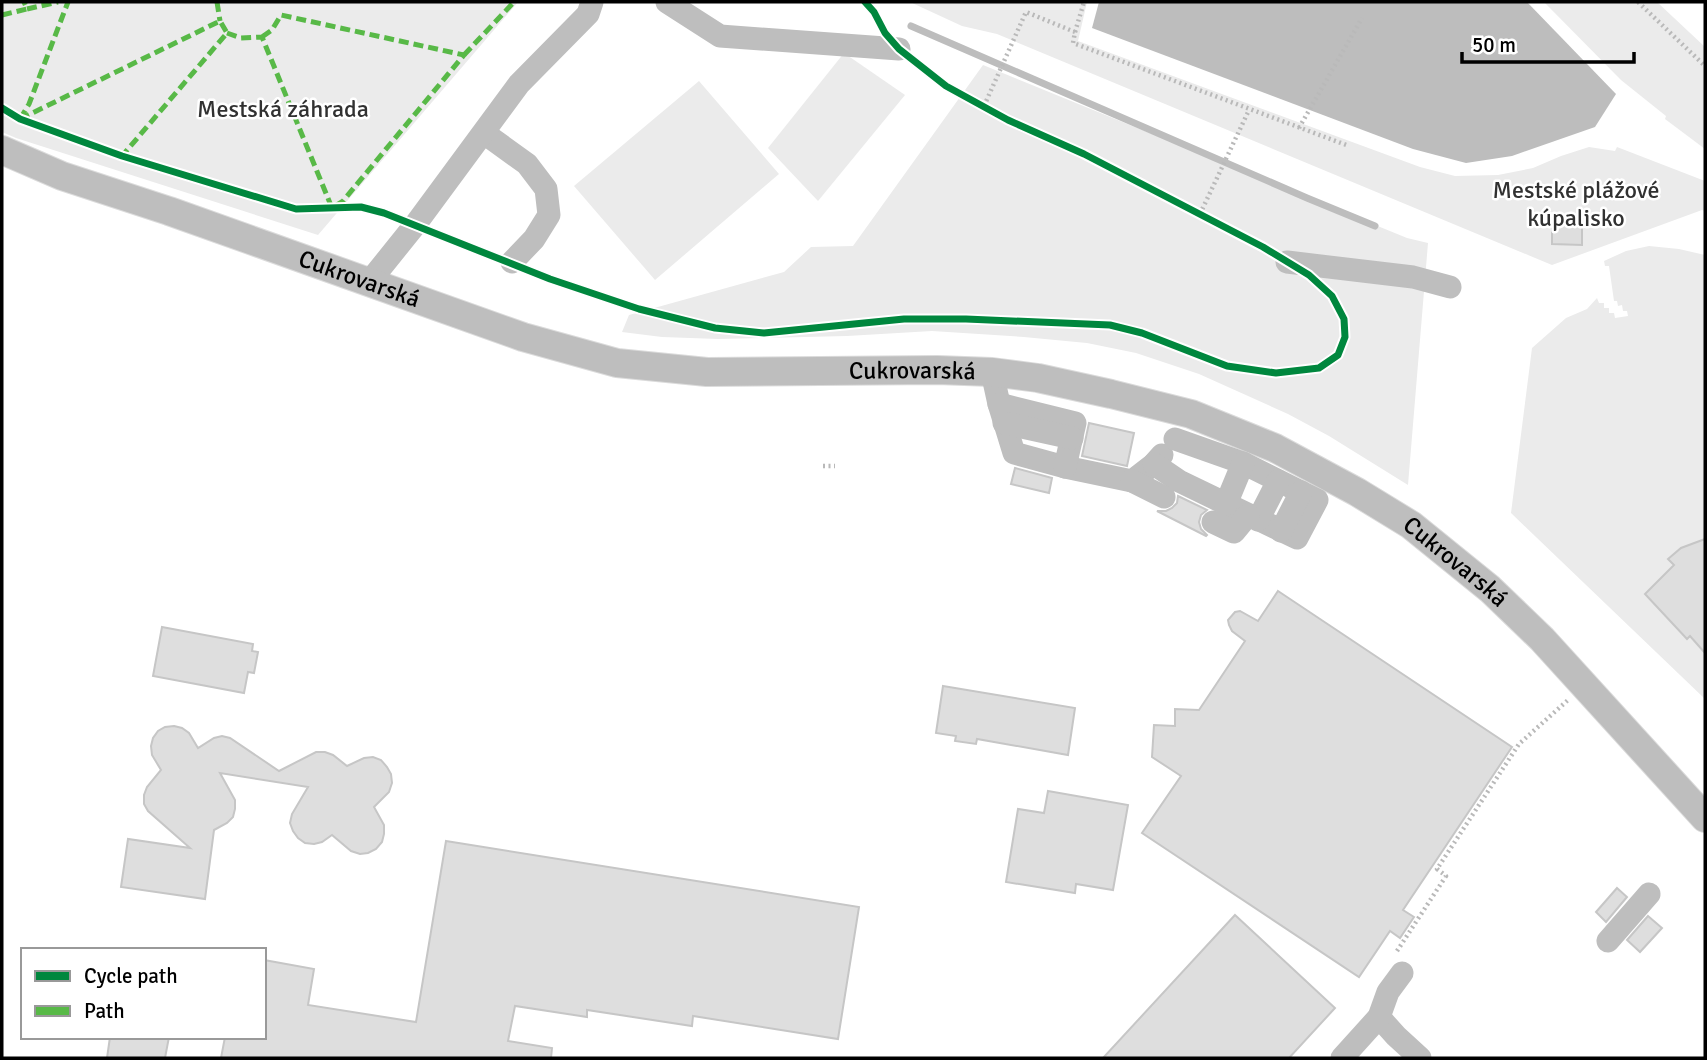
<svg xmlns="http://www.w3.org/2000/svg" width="1707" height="1060" viewBox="0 0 1707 1060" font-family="Signika,sans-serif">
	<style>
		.green { fill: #ebebeb }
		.water { fill: #bdbdbd }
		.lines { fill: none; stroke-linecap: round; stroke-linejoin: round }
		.stream { stroke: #bdbdbd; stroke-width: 7 }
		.building { fill: #dedede; stroke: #c6c6c6; stroke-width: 2 }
		.major-casing { stroke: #dbdbdb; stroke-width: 30 }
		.path { stroke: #b9b9b9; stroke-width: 4.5; stroke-dasharray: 2 3.5; stroke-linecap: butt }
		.minor { stroke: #bebebe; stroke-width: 23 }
		.major { stroke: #bebebe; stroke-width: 28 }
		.quiet { stroke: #58b947; stroke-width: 5; stroke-dasharray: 10 5; stroke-linecap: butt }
		.cycleway-casing { stroke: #fff; stroke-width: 11 }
		.cycleway { stroke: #00873e; stroke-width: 7 }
		.labels { text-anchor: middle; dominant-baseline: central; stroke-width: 5; stroke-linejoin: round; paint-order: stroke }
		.park-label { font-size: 24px; fill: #313131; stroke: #fff }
		.street-label { font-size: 24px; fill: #000; stroke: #fff }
	</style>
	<rect width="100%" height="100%" fill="#fff"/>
	<g class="green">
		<polygon points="2,2 518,2 318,235 16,138 2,132"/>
		<polygon points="910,2 1087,2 1078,41 1420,167 1455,176 1498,175 1533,168 1561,156 1589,147 1615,151 1617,147 1705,181 1705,211 1702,210 1552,265 997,34 962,26"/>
		<polygon points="1544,2 1657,2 1705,47 1705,149 1665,119 1666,116 1621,80"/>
		<polygon points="844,53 905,95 818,201 768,148"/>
		<polygon points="983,65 1407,238 1428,243 1408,485 1329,436 1288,414 1199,374 1136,353 1087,343 1024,337 932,331 847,336 718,339 662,337 622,332 629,315 784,272 811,247 853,246"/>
		<polygon points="699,81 779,174 655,280 574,186"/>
		<polygon points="1649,246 1679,249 1705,255 1705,699 1511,513 1532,348 1566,318 1587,309 1597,298 1599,303 1604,303 1604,308 1609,308 1609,313 1614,313 1615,318 1628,316 1627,311 1623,311 1622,305 1618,306 1617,301 1614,301 1609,266 1605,266 1604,261 1626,251"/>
	</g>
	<polygon class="water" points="1099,2 1527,2 1616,94 1595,127 1512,156 1466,163 1413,149 1092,28"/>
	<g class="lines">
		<polyline class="stream" points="911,26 1307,198 1375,226"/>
	</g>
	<g class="building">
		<polygon points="1552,223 1582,223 1582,245 1552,244"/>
		<polygon points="1089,423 1134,433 1127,466 1082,456"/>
		<polygon points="1015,468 1052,478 1049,493 1011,484"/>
		<polygon points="1178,496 1207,510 1201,515 1199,522 1201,529 1207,535 1206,536 1157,511 1166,511 1172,508 1177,503"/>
		<polygon points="1705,539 1705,653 1690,636 1687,639 1645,594 1674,565 1668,559 1681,548"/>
		<polygon points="1278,591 1512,747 1403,910 1414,917 1400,938 1390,931 1359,977 1142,833 1181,776 1152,757 1154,725 1175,726 1175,709 1199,710 1245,641 1232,631 1229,625 1228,620 1235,612 1240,611 1258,621"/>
		<polygon points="162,627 253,644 252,651 258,652 254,673 248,672 244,693 153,676"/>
		<polygon points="943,686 1075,708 1068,755 977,739 976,744 955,741 956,736 936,733"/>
		<polygon points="174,726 182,728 189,733 198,748 214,738 222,736 230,738 279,771 316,752 325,752 333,755 347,766 364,758 373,757 381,760 387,767 391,774 392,783 389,792 374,807 384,825 384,834 382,842 376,849 368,853 360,854 351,851 332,835 322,842 314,844 305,843 298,838 293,831 290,823 292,814 308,787 220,773 235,800 235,809 233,817 227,823 214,830 205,899 121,887 128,839 190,848 148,811 144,804 144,795 147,787 161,770 152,755 151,746 153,738 158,731 165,727"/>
		<polygon points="1048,791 1128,805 1113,890 1076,884 1075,893 1006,882 1018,809 1044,813"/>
		<polygon points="446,841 859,907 838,1039 693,1016 692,1026 587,1010 587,1017 515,1006 508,1041 552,1048 551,1058 221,1058 225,1037 264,1037 264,960 314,969 308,1005 416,1022"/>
		<polygon points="1617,888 1627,897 1606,922 1596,912"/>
		<polygon points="1235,915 1335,1008 1289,1058 1103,1058"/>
		<polygon points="1648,916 1662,928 1640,952 1627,940"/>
		<polygon points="110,1037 169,1037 165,1058 107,1058"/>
	</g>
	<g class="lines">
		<g class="major-casing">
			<g id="major">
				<path id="s1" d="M2 150 62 176 169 211 523 337 617 363 707 372 937 370 992 372 1038 378 1111 394 1191 414 1275 448 1357 492 1411 525 1490 589 1542 639 1705 818"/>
			</g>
		</g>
		<g class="path">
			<polyline points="1638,2 1705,66"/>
			<polyline points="1075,32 1084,2"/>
			<polyline points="984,106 1026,12 1075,32 1073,43 1349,146"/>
			<polyline points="1299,128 1362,18"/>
			<polyline points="1200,214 1249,110"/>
			<polyline points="823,466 835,466"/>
			<polyline points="1397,951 1446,876 1437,869 1519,744 1568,700"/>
		</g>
		<g class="minor">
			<polyline points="667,2 720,36 899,49"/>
			<polyline points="484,133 527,164 546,189 549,215 534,239 512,262"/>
			<polyline points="1287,262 1413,277 1450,287"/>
			<polyline points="370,281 415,225 519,84 588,14 592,2"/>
			<polyline points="992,372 999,404 1014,453 1065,467 1132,481 1154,464 1162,455"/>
			<polyline points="999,404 1075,423 1065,467"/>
			<polyline points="1004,423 1072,438"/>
			<polyline points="1154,464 1179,481 1297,538 1317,500 1243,463 1175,439"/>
			<polyline points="1132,481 1164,497"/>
			<polyline points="1226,504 1243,463"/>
			<polyline points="1258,520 1278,481"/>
			<polyline points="1213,522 1234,532 1248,515"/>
			<polyline points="1281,531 1301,492"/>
			<polyline points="1608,941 1649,894"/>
			<polyline points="1379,1017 1396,1036 1420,1058"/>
			<polyline points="1342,1058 1379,1017 1388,992 1402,973"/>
		</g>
		<use href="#major" class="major"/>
		<g class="quiet">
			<polyline points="217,2 220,21"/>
			<polyline points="27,9 58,2"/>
			<polyline points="2,15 27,9 24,2"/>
			<polyline points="227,33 241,38 262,37 332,208 343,201 464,55 281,15 272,30 262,37"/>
			<polyline points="464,55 514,2"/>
			<polyline points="20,119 220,21 227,33 122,156"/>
			<polyline points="20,119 29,104 68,2"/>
		</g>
		<g class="cycleway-casing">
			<polyline id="cycleway" points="2,108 20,119 122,156 296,209 361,207 384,213 550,279 639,309 715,328 764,333 904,319 966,319 1110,325 1142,333 1227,366 1276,373 1319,368 1338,355 1345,337 1344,319 1332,296 1309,275 1263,247 1084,154 1008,120 946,86 899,49 885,33 874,12 865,2"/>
		</g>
		<use href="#cycleway" class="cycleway"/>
	</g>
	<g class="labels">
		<g class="park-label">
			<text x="283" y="109">Mestská záhrada</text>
			<text x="1576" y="190">Mestské plážové<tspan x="1576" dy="28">kúpalisko</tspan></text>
		</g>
		<g class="street-label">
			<text stroke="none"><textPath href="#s1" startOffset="380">Cukrovarská</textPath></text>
			<text stroke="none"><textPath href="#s1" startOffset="947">Cukrovarská</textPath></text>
			<text stroke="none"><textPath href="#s1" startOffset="1535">Cukrovarská</textPath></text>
		</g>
	</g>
	<rect width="1707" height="1060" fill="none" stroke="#000000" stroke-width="7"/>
	<rect x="21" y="948" width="245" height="91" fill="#ffffff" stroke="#999999" stroke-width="2"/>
	<rect x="35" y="971" width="35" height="10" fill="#00873e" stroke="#999999" stroke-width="2"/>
	<text x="84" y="983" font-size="21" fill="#000000">Cycle path</text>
	<rect x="35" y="1006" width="35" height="10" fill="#58b947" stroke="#999999" stroke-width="2"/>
	<text x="84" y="1018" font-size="21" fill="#000000">Path</text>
	<path d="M1462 52v10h172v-10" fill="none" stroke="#000000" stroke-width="3.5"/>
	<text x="1472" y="52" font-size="21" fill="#000000" stroke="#ffffff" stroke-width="5" paint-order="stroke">50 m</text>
</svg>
